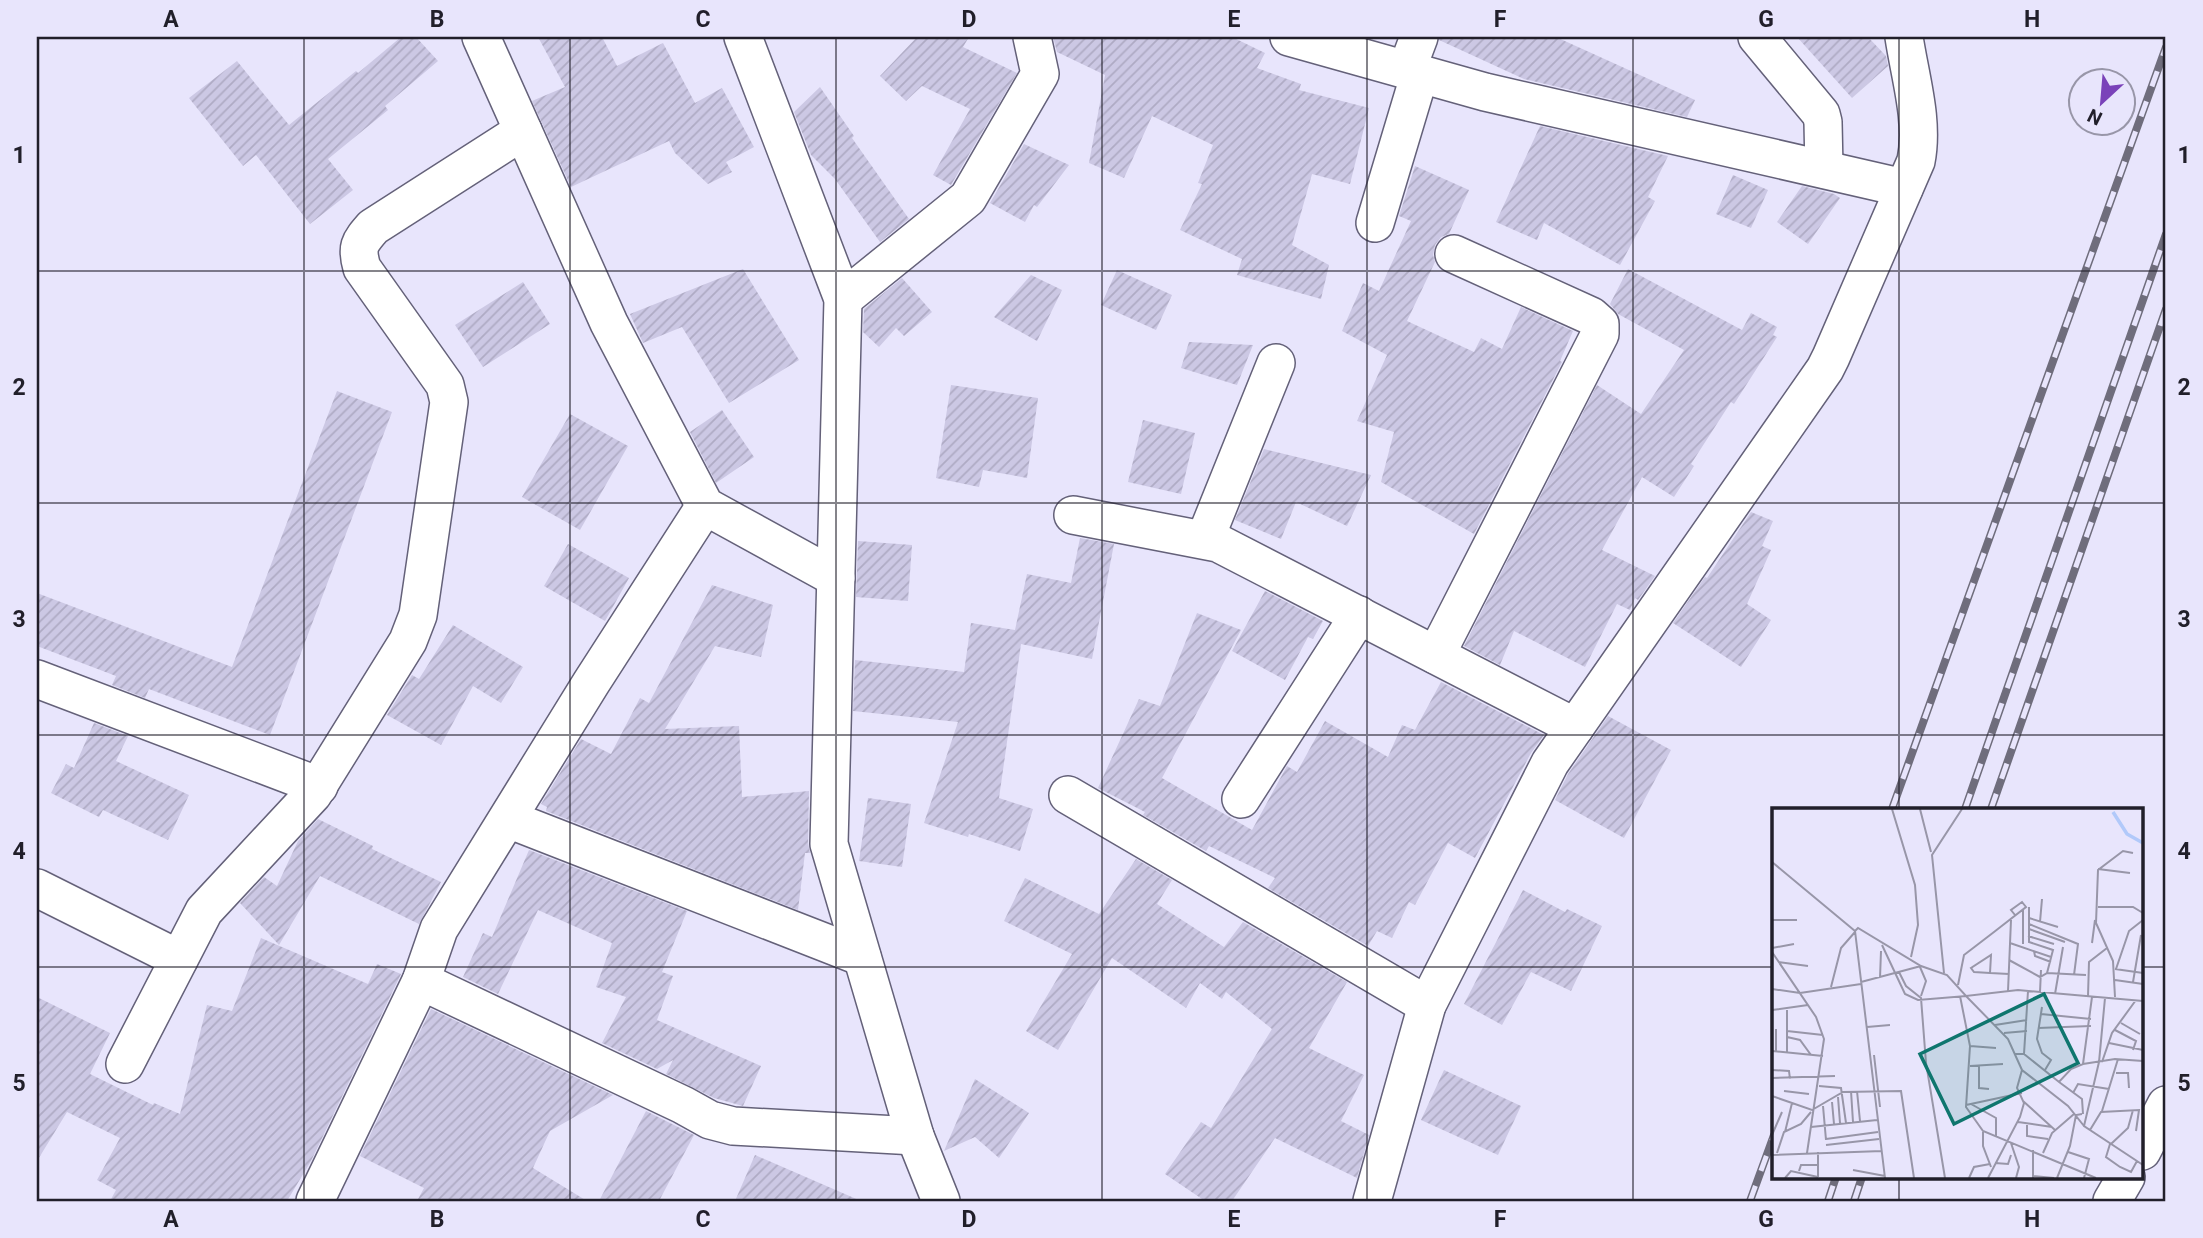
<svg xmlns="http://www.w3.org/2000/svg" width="2203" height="1238" viewBox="0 0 2203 1238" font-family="Roboto,sans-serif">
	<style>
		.building { fill: url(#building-hatch) }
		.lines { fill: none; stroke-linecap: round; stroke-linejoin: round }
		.street-casing { stroke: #646179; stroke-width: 40 }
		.street { stroke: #fff; stroke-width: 37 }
		.rail-casing { stroke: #6f6d7c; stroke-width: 8 }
		.rail { stroke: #e8e5fc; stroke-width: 5; stroke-dasharray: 16; stroke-linecap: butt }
		.grid { fill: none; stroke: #211f2a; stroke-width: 2; stroke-opacity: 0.55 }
		.inset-river { fill: none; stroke: #b1c9fa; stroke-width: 3.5 }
		.inset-road { fill: none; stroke: #9896a8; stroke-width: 2 }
		.view { fill: #0f766e; fill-opacity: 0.15; stroke: #0f766e; stroke-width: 3.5 }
		.inset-edge { fill: none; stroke: #211f2a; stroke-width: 3.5 }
		.neatline { fill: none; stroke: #211f2a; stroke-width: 2.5 }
		.grid-label { font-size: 23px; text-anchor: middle; font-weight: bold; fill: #211f2a }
	</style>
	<defs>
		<pattern id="building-hatch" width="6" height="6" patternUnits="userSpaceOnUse" patternTransform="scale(1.75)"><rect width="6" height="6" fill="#ccc8e4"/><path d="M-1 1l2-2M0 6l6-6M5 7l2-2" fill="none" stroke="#afabc4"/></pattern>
	</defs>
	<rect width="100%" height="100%" fill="#e8e5fc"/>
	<g class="building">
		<polygon points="401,37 416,37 438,61 385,106 388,110 328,159 353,190 310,224 256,155 243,166 189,98 237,61 289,125 356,71 358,73"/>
		<polygon points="538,37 602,37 617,66 663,43 695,103 722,88 754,147 726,162 732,172 708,184 675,153 669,141 571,187 532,101 565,87"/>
		<polygon points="917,37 969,37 963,47 1017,73 951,185 933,175 970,109 922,86 906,101 880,76"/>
		<polygon points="1053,37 1232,37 1265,53 1257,68 1301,84 1299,90 1369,108 1350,184 1312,174 1292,245 1329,265 1321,299 1237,275 1242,259 1180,230 1202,184 1198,183 1213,145 1152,116 1124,178 1089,163 1105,75 1057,52"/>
		<polygon points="1439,37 1556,37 1695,100 1687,117 1524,79 1439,40"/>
		<polygon points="1797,37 1868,37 1886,56 1888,66 1852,98"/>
		<polygon points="820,87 854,136 852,138 909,219 880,242 835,179 811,155 794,112"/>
		<polygon points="1540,126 1668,156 1648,197 1655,201 1620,265 1544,223 1537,240 1496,222"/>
		<polygon points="1024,144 1069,165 1037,207 1034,205 1025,222 990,203"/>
		<polygon points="1415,166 1469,190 1449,234 1441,237 1435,245 1433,255 1435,262 1407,321 1474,352 1481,338 1502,349 1521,307 1573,331 1560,361 1562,362 1474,534 1381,482 1394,432 1357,421 1387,355 1342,331 1363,283 1379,291 1411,221 1399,216"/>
		<polygon points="1733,175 1768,190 1751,228 1716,214"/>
		<polygon points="1802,186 1834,194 1840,198 1808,244 1777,222"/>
		<polygon points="743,269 799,360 729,403 682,327 643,343 630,314"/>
		<polygon points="1628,269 1742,330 1751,313 1777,327 1773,335 1777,337 1734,404 1731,402 1691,464 1694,466 1674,497 1642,477 1602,550 1655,576 1638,600 1635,598 1630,610 1617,604 1585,667 1514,631 1500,665 1464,646 1597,385 1641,414 1684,350 1618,314 1610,304"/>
		<polygon points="1117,270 1172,295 1156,330 1101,305"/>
		<polygon points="1031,275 1062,290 1037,341 994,317"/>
		<polygon points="902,278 932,312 904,336 896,328 879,347 863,332 864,309"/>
		<polygon points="523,282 550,324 483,367 455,325"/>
		<polygon points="1189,342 1253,345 1237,385 1181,368"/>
		<polygon points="951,385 1038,398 1027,478 983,470 979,487 936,478"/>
		<polygon points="337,391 392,412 270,735 149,689 145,698 112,685 116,676 37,646 37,593 232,667"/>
		<polygon points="722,410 754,457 716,483 690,432"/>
		<polygon points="570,414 628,446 580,530 522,497"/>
		<polygon points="1143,420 1195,433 1181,494 1128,482"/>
		<polygon points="1264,449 1371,475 1347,526 1296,502 1281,539 1235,520"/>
		<polygon points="1751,512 1773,521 1762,546 1771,550 1747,604 1771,620 1741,667 1673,623 1705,577 1707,578"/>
		<polygon points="1080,538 1114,544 1092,659 1021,644 999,798 1033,809 1020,851 969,834 968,837 924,823 958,722 853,711 855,660 964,672 971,623 1015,630 1027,574 1071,583"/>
		<polygon points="858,541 912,545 908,601 856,597"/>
		<polygon points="568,544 629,578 605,621 544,586"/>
		<polygon points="712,585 773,605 761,657 715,646 665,729 739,726 742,797 809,791 808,843 810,853 805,853 798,910 546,811 547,807 541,804 581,739 611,754 640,698 649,703"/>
		<polygon points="1265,591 1323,621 1313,639 1308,637 1285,680 1232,651"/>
		<polygon points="1197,613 1241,630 1162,778 1252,830 1287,766 1297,772 1325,721 1388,757 1402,725 1415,730 1441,682 1544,735 1531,753 1475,858 1448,843 1415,905 1409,902 1392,938 1377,931 1368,946 1268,888 1275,878 1209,846 1206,851 1143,815 1145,812 1098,788 1139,699 1160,706"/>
		<polygon points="453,625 523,667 501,703 473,686 441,745 387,715 412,675 419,679"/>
		<polygon points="1608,716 1671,750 1624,838 1555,800 1568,774"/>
		<polygon points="94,723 128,736 116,761 189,795 168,840 103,810 99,817 51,793 66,764 74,768"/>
		<polygon points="868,798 911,804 902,867 859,861"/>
		<polygon points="318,819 373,846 372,849 441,882 419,924 320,876 279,945 240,903 264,877 277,886 298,841"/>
		<polygon points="529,850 687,911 662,972 673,976 657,1020 761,1066 743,1106 714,1098 666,1074 673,1060 657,1069 602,1043 626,997 596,987 612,943 538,910 498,994 463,977 483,933 492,937"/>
		<polygon points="1136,859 1172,880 1157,904 1224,947 1243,922 1347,982 1309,1048 1364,1075 1341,1121 1369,1135 1357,1178 1275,1138 1232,1201 1205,1201 1165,1174 1201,1122 1211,1128 1272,1029 1226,992 1222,999 1200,983 1186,1008 1112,958 1058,1050 1026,1031 1072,954 1004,921 1025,878 1099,914"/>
		<polygon points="1523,890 1565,912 1567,909 1602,926 1571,991 1531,972 1502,1025 1464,1004"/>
		<polygon points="261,938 368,984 377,964 401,974 311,1161 287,1201 110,1201 116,1190 97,1180 120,1138 67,1112 37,1161 37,997 110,1033 90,1074 153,1105 154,1103 180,1114 207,1005 232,1011"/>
		<polygon points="431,1009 613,1095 550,1131 533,1168 587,1201 417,1201 424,1188 360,1156"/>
		<polygon points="1444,1070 1521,1106 1498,1155 1421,1120"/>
		<polygon points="975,1079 1029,1113 999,1158 975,1137 944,1151"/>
		<polygon points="646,1111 694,1135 659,1201 599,1201"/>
		<polygon points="755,1155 861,1201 735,1201"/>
	</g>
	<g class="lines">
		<g class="street-casing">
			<g id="street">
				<polyline points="481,37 609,323 705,506 836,578"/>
				<polyline points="743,37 843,299 829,844 915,1136 941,1201"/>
				<polyline points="1289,37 1485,92 1904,188"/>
				<polyline points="1757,37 1821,114 1823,122 1824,169"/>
				<polyline points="1407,69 1419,37"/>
				<polyline points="1375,223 1420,73"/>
				<polyline points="843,299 968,198 1040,74 1032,37"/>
				<polyline points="1073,515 1218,543 1575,727"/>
				<polyline points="1205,539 1276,363"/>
				<polyline points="1436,655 1600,334 1600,324 1591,316 1454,254"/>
				<polyline points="37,679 319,786"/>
				<polyline points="1068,795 1427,1005"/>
				<polyline points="1241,799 1359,615"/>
				<polyline points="508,819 862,957"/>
				<polyline points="37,888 179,959"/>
				<polyline points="421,981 683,1105 710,1120 733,1126 915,1136"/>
				<path d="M125 1064 204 911 313 794 408 641 418 615 449 402 445 385 362 268C356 247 359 243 373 227L523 131"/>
				<polyline points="2142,1151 2166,1105"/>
				<polyline points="315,1201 421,981 439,929 591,683 705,506"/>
				<path d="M1372 1201 1427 1005 1550 763 1825 369 1831 357 1916 161C1924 121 1910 77 1904 37"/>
				<polyline points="2112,1201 2126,1177"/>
			</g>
		</g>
		<use href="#street" class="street"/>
		<g class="rail-casing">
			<g id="rail">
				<polyline points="1892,809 2166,47"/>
				<polyline points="1965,809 2166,234"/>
				<polyline points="1991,809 2166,309"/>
				<polyline points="1750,1201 1774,1135"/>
				<polyline points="1828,1201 1836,1177"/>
				<polyline points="1854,1201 1862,1177"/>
			</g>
		</g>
		<use href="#rail" class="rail"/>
	</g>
	<path class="grid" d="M304 37V1201M570 37V1201M836 37V1201M1102 37V1201M1367 37V1201M1633 37V1201M1899 37V809M37 271H2166M37 503H2166M37 735H2166M37 967H1774M2142 967H2166M1899 1177V1201"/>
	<g transform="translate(1772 808)">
		<rect width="371" height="371" fill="#e8e5fc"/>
		<path class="inset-river" d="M341 4 355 26 371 35"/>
		<path class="inset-road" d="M120 1 143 77 146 117 139 149M148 1 159 44M0 54 83 123 113 370M326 61 358 65M326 99H361L371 105M257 110 286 119M0 112H25M268 114 270 91M257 116 306 136 302 167M257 121 293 134M83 123 86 120 149 158 175 167 194 188 246 182 371 193M256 128 282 136M238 135 279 149M320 135 323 112M251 136V102M110 137 133 186 146 192 194 188 236 231 250 262 296 298 312 318M0 140 22 136M262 143 263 148 279 154M0 144 44 209 52 231 35 345M237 152 268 169 275 165 281 142 257 134V99M6 154 36 158M148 159 154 173 149 188M343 161 371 165M344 161 357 123 371 112M127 164 134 178 149 190 154 255 173 370M172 165 160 47 190 1M218 165 219 147 199 160 202 164 218 165 237 166M275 165 314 167M108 170 109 143M343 172 371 176M89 174 149 158M361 174 369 127M186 177 192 147 222 124 254 99 250 94 239 102 243 107M59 179 69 140 83 124M0 181 28 185 89 176M236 183 239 112M268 184 269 162M283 186 291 139M188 188 198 238 194 299 211 323 324 370M316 188 317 154 335 140M343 189 341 153 324 115 326 62 351 43 361 45M333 190 327 254 312 318 371 357M270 199 265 231 270 245 279 252 273 262M0 202 36 197M15 202V244M269 206 319 211M349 215 368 226M223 217 255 212M95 219 118 217M266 220 319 218M4 221V244M343 222 364 233 361 242M15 223 51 227M232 225 255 223M15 229 28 232 39 247M337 235 371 242M198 238 224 240M0 243 51 248M243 246H252L287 274 299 261 311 256 343 251 371 253M252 246 256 183M102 247 108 299M330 254 340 225 364 192M311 256 320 189M198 258 231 256M207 258V280L217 281M0 262 17 263 18 271M344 265H356L357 280M0 270 63 268M287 274 310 291 311 306M47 278 69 280 74 315M12 283 37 286M79 283 81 314M85 283 88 313M301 285 306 276 337 281M0 288 40 302 71 284 129 283 142 370M66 289 68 315M251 293 283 322M60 294 62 316M199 296 224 310V329M194 297 250 285M51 298 54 332M330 303 346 251M246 314 280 319M255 317V328L276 331M39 319 105 312M318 322 329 304 367 302 364 323M13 324 20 295M211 324V338L219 359M0 327 10 304M54 331 106 324M239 335 247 359 244 370M338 336 334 349 348 359 359 364 365 353M339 336 356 320 361 302M54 337 107 331M296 344 317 351 312 370M5 345 12 324 29 316 39 304M271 345 280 325 302 306M0 347 110 343M223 355 236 356 239 347M81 362 113 368M27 363 29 357H45M261 368 282 370M46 369V344M13 370 19 363 46 369M197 370 202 359 218 356M216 370 248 309 252 295 245 280 250 262M261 370V342M285 370 298 338 304 307 310 306"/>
		<path class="view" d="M272 186 306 255 182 316 148 246Z"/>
		<rect width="371" height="371" class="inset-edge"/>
	</g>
	<rect width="2203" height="1238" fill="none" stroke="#e8e5fc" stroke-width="77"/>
	<g transform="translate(2102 102) rotate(206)"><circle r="33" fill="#e8e5fc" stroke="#9896a8" stroke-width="2"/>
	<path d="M0-5L12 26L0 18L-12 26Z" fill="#7a42b9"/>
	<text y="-10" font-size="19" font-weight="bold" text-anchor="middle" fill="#211f2a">N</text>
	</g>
	<rect x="38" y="38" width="2126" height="1162" class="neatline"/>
	<g class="grid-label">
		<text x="171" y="27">A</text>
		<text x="437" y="27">B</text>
		<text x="703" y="27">C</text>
		<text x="969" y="27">D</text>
		<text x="1234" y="27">E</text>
		<text x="1500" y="27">F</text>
		<text x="1766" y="27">G</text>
		<text x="2032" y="27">H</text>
		<text x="19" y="163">1</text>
		<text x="2184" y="163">1</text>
		<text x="19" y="395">2</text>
		<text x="2184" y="395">2</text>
		<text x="19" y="627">3</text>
		<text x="2184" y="627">3</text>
		<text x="19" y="859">4</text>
		<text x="2184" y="859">4</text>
		<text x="19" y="1091">5</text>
		<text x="2184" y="1091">5</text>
		<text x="171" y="1227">A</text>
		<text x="437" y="1227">B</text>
		<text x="703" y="1227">C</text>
		<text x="969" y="1227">D</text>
		<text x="1234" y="1227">E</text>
		<text x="1500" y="1227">F</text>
		<text x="1766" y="1227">G</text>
		<text x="2032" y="1227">H</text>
	</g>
</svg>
